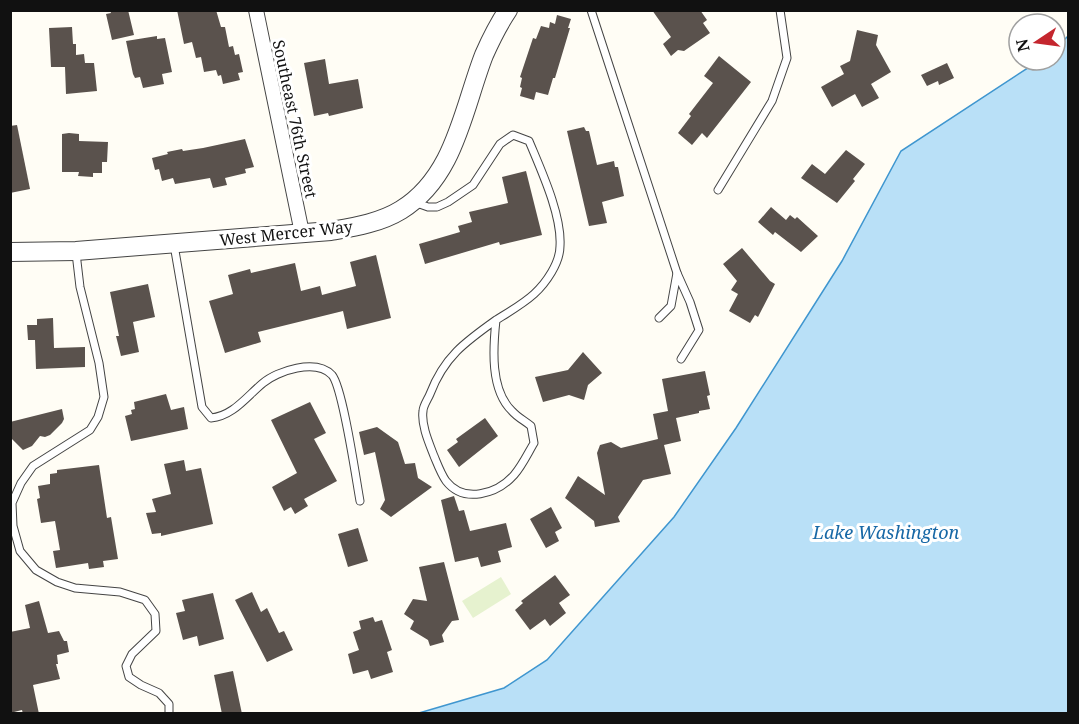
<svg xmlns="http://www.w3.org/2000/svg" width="1079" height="724" viewBox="0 0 1079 724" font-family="'Noto Serif',serif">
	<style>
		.pitch { fill: #e6f2cf }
		.water { fill: #b9e0f7; stroke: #3f96cf; stroke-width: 1.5 }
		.building { fill: #5a524d }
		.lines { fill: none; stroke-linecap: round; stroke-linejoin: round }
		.service-casing { stroke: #444; stroke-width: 9 }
		.minor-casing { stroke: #444; stroke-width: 16 }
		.tertiary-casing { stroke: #444; stroke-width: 20 }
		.service { stroke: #fff; stroke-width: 7 }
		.minor { stroke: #fff; stroke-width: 14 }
		.tertiary { stroke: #fff; stroke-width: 18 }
		.labels { text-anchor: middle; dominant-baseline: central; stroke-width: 6; stroke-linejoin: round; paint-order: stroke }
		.street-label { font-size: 16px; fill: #111; stroke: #fff }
		.water-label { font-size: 18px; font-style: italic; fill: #1768a6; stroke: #fff }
	</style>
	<rect width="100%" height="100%" fill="#fffdf5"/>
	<polygon class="pitch" points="501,577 511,594 473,618 462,601"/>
	<polygon class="water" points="1068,36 1068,713 419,713 504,688 547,660 674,517 736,428 842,261 901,151 1040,60 1055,60 1055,49"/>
	<g class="building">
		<polygon points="110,10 128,10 134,35 112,40 106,14 111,13"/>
		<polygon points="177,10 216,10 221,27 225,27 229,47 233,46 235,55 239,54 243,72 238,73 240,80 223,84 221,75 218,76 216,70 204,72 201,57 196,58 192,42 184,44"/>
		<polygon points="652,10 700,10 707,20 703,23 710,33 684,51 678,50 671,56 663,44 671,37"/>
		<polygon points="557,15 571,19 568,28 570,28 555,78 553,78 548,95 536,92 534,100 520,96 522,88 520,87 522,78 520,77 533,38 536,39 541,26 549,28 550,22 555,24"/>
		<polygon points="72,27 73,44 76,44 76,55 84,54 85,63 94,63 97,91 66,94 65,67 51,67 49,28"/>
		<polygon points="857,30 878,35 876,45 891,72 871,84 879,98 862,107 855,94 832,107 821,87 844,74 840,66 850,61"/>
		<polygon points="157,36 157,39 165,38 172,72 162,74 164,84 143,88 140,77 135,78 133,74 126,41"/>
		<polygon points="719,56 751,82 707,138 702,133 692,145 678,133 691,116 689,114 713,83 704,76"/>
		<polygon points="325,59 329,84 358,79 363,108 329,116 328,113 314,116 304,63"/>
		<polygon points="947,63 954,78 939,85 938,81 927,86 921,75"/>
		<polygon points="17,125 30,189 10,193 10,126"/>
		<polygon points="584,127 586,131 589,131 597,165 614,161 615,167 618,167 624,196 602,202 607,223 589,226 567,131"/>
		<polygon points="69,133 79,134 79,141 108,142 107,162 102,162 102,173 93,173 93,177 78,176 79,172 62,172 62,134"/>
		<polygon points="245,139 254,167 245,169 246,173 225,178 227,185 213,188 210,178 175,184 173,178 162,181 159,169 155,170 152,158 168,154 167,152 182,149 183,151 203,148"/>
		<polygon points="846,150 865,164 853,179 855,181 837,203 801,178 812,164 825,174"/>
		<polygon points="526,171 542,235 500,245 499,242 425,264 419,244 460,232 458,226 472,222 469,212 508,203 502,177"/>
		<polygon points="771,207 786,220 790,215 795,219 797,217 818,236 801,252 775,232 773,235 758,222"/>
		<polygon points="742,248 770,281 775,284 758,317 755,315 750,323 729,311 738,294 731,290 737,281 723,264"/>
		<polygon points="376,255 391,318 347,329 343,311 258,332 261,342 225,353 209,301 233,294 228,275 250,269 251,273 295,263 301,291 320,286 322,295 356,286 350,262"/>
		<polygon points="148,284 155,317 133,322 139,352 121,356 116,336 119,336 110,292"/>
		<polygon points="53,318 54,348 85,347 85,367 36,369 35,340 28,340 27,325 37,325 37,319"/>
		<polygon points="583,352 602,373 588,385 584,400 569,395 543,402 535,377 568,370"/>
		<polygon points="705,371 710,395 707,396 710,409 699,411 699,413 676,418 681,441 664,445 671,474 643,480 618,517 620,522 595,527 594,521 565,498 578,476 605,495 597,453 600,445 611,442 621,448 658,439 653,414 668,411 662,379"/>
		<polygon points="166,394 171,410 184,407 188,429 131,441 125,416 132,414 131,410 135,409 134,402"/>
		<polygon points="310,402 326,433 314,439 337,481 304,499 308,506 295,514 291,507 284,511 272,487 297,473 271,420"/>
		<polygon points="62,409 64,419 62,423 50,435 45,437 40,436 32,446 23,450 10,437 10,422"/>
		<polygon points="485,418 498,436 459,467 447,450 458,442 456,439"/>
		<polygon points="377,427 398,442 405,464 415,463 418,478 432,487 391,517 380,509 385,500 375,452 364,455 359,432"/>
		<polygon points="184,460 186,471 201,468 213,524 161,536 161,533 152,534 146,513 156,512 152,499 171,494 164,464"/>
		<polygon points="99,465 107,518 111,517 118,559 103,561 104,567 89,569 88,563 56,568 53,551 60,550 55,521 41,523 37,499 40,498 38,486 50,484 50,474 57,473 57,470"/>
		<polygon points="454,496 459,511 464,510 470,531 506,523 512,547 498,551 501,562 481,567 478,557 455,562 441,500"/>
		<polygon points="551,507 562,528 555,532 559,541 546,548 530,519"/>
		<polygon points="358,528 368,561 348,567 338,534"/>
		<polygon points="444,562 459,620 452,621 442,635 444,642 430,646 428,640 410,629 414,621 404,614 413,599 427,601 419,567"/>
		<polygon points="555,575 570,595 559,603 566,613 550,626 545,619 530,630 515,610 523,603 521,601"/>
		<polygon points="252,592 261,612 267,608 279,633 284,631 293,650 267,662 235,600"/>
		<polygon points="213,593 224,639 199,646 197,636 183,640 176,613 185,611 182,600"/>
		<polygon points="39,601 48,633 59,631 64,641 67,641 69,652 57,655 58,664 56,664 60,679 33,685 39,714 23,714 22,710 10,713 10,632 30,628 25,605"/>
		<polygon points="373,617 375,622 382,620 392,650 387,652 393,672 371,679 368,670 353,674 348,654 359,650 353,632 361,629 359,621"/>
		<polygon points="233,671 242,714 222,714 214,675"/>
	</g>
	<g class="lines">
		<g class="service-casing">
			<g id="service">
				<polyline points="591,10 677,273"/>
				<polyline points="718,190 772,101 787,58 780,10"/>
				<path d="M414 202 428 207H437L448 202 473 185 500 144 513 135 529 141C541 170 562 215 560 246 560 263 546 283 534 294 523 304 509 312 496 320 493 348 490 390 512 411 517 417 525 421 531 426L534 443C528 453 522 466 514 475 497 494 464 504 446 481 441 474 437 463 434 456 429 443 421 425 423 411 423 406 428 399 430 394 444 357 465 342 496 320"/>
				<path d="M174 245 202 407 211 418C233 416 246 397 263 383 277 371 316 358 332 375 343 388 356 479 360 501"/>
				<polyline points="76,253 80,287 99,363 104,397 98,417 90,430 33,466 21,483 12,503 13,526 20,551 36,570 57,582 75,588 120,592 145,600 155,614 156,631 132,654 126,666 129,677 141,685 159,693 169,704 169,714"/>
				<polyline points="659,318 671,306 677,273 690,302 699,330 681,359"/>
			</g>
		</g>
		<g class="minor-casing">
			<polyline id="minor" points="256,10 302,233"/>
		</g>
		<g class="tertiary-casing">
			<path id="tertiary" d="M10 252 76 251 331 231C354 227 380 223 401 210 455 177 463 109 484 55 491 39 498 25 508 10"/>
		</g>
		<use href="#service" class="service"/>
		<use href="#minor" class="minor"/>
		<use href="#tertiary" class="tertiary"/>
	</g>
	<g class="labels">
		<g class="street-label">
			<text transform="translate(295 119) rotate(78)">Southeast 76th Street</text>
			<text transform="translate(286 233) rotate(-6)">West Mercer Way</text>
		</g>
		<g class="water-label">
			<text x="886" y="532">Lake Washington</text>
		</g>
	</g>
	<rect width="1079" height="724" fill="none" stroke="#111111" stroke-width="24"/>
	<g transform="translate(1037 42) rotate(257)"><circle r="28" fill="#ffffff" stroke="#a0a0a0" stroke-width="1.5"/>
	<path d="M0-4.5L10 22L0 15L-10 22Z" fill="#c4262e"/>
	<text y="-9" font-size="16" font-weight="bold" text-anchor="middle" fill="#111111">N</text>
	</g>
</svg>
